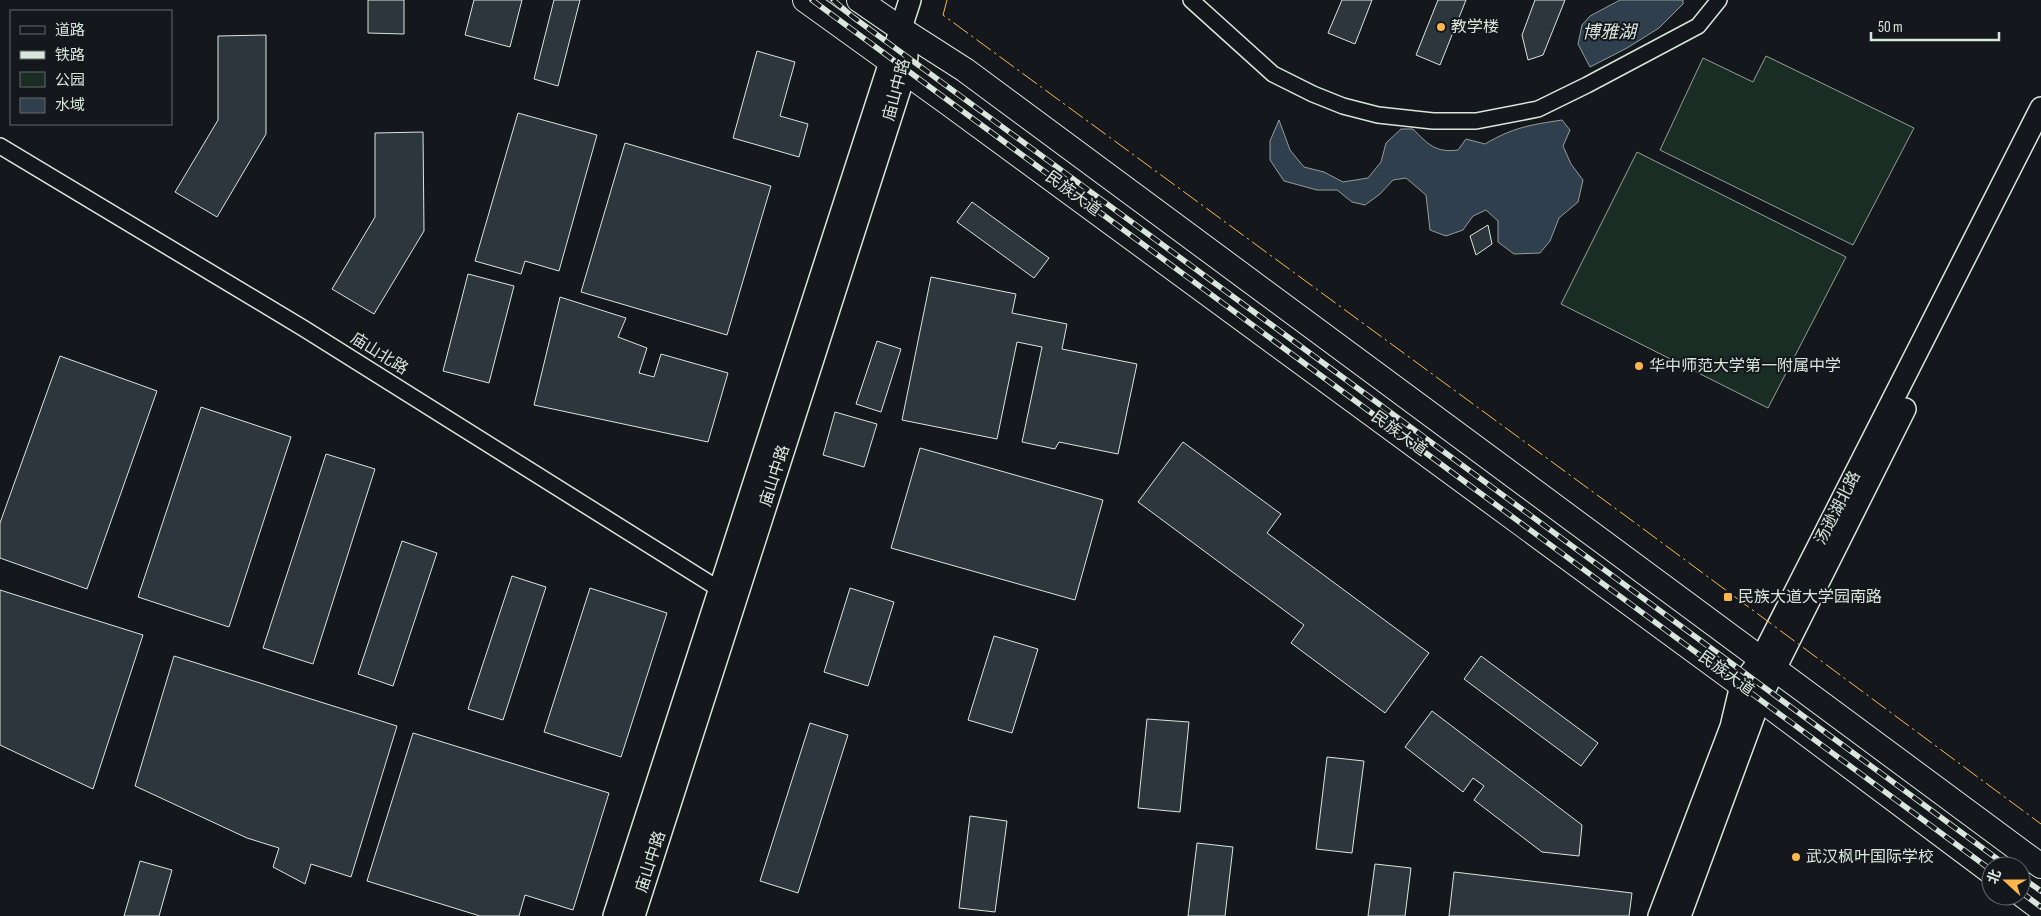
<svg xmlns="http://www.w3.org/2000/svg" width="2041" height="916" viewBox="0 0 2041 916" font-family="'Sofia Sans Condensed','Noto Sans SC',sans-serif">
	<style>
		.green { fill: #1a2d24; stroke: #939e99 }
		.water { fill: #2f3f4d; stroke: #939e99 }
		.building { fill: #2c363c; stroke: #d8e6dc }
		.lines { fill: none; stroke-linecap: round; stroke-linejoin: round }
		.street-casing { stroke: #d8e6dc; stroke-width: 18 }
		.secondary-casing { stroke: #d8e6dc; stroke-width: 24 }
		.primary-casing { stroke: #d8e6dc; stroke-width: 26 }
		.street { stroke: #14181c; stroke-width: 15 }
		.secondary { stroke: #14181c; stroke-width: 21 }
		.primary { stroke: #14181c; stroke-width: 24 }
		.rail-casing { stroke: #d8e6dc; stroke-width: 5.5 }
		.rail { stroke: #14181c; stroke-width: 4; stroke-dasharray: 11; stroke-linecap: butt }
		.power { stroke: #ffb74d; stroke-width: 1; stroke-dasharray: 18 4 2.5 4; stroke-linecap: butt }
		.poi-dot { fill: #ffb74d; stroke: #14181c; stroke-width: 2 }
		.labels { text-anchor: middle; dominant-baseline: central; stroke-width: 4; stroke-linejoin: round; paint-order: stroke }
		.poi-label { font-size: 16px; fill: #d8e6dc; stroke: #14181c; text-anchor: start }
		.street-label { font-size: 16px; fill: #d8e6dc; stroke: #14181c }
		.water-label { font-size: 18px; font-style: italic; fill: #d8e6dc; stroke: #14181c }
	</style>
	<rect width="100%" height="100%" fill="#14181c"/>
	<g class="green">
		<polygon points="1766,56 1914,128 1853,245 1660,150 1703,58 1753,82"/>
		<polygon points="1637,152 1846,257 1768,408 1561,304"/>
	</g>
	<g class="water">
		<polygon points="1620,0 1683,0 1683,4 1659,28 1627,48 1590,67 1578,44 1582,25 1590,16"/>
		<path d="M1279 120 1290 150 1304 167 1324 172 1343 182 1368 178 1381 162 1386 143 1401 129H1413C1428 144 1435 153 1458 150L1466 139 1485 144C1514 127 1530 125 1562 120L1570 130 1563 146 1571 164 1583 180 1578 202 1559 218 1550 241 1540 253 1514 254 1498 242V221L1486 210 1473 216 1463 230 1446 236 1430 230 1426 195 1406 178 1393 180 1380 194 1365 205 1352 202 1337 190H1317L1284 181 1270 160V141Z"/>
	</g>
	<g class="building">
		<polygon points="368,0 404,0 404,34 368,33"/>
		<polygon points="474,0 522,0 510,47 465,35"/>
		<polygon points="554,0 580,0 558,86 534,79"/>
		<polygon points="1342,0 1372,0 1355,44 1328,33"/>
		<polygon points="1438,0 1466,0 1440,65 1416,55"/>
		<polygon points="1535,0 1565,0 1543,55 1528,60 1522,35"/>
		<polygon points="266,35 266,134 217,217 175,192 218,120 218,36"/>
		<polygon points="757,51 795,62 780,116 808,124 799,157 733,138"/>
		<polygon points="518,113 597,135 559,271 525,261 521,274 475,261"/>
		<polygon points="423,132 424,231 374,314 332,289 375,217 375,133"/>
		<polygon points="625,143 771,186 727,335 581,292"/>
		<polygon points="972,202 1049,258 1034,278 957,222"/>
		<polygon points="1488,225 1492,244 1476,255 1470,236"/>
		<polygon points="468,274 514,286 489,383 443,371"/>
		<polygon points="931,277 1016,294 1012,313 1067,324 1062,349 1137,364 1118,454 1059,442 1055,449 1022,442 1042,347 1017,342 997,439 902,420"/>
		<polygon points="560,297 626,318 618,337 647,348 639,373 654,377 661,354 728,373 708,442 534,405"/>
		<polygon points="877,341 901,349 881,412 856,404"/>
		<polygon points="60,356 157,391 87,589 0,558 0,523"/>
		<polygon points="201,407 291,437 229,627 138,597"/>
		<polygon points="835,412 877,424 864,467 823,455"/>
		<polygon points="1183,442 1281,514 1267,533 1429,653 1385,713 1291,643 1304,625 1138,502"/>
		<polygon points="920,448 1103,500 1075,600 891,548"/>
		<polygon points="326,454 375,469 313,664 263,648"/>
		<polygon points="402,541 437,553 393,686 358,674"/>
		<polygon points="512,576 546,587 503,720 468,709"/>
		<polygon points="590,588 667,613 621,757 544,732"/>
		<polygon points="850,588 894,602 868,686 824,672"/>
		<polygon points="0,590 143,635 93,789 0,745"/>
		<polygon points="994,636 1038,649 1012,733 968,720"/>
		<polygon points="174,656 397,726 351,877 311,864 305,884 273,867 279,848 247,838 135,786"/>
		<polygon points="1481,656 1598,743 1581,766 1464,679"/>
		<polygon points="1432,711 1582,825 1579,856 1542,852 1474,800 1484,786 1473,778 1463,792 1405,747"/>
		<polygon points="1147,719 1189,722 1180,812 1138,808"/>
		<polygon points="810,723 848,735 798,893 760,881"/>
		<polygon points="413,733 609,793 573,910 525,895 519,916 480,916 367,881"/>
		<polygon points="1327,757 1364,761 1352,853 1316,849"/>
		<polygon points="970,816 1007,821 995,912 959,908"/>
		<polygon points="1197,843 1233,847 1225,916 1188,916"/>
		<polygon points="140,861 172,870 159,916 124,916"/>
		<polygon points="1375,864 1411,868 1405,916 1368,916"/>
		<polygon points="1454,872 1632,893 1629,916 1449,916"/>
	</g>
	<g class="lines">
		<g class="street-casing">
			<g id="street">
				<polyline points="1191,0 1273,74 1313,94 1343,106 1378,115 1433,121 1476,121 1538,109 1587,85 1698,26 1719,0"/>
				<polyline points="0,146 303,328 719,589 728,591"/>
			</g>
		</g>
		<g class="secondary-casing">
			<g id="secondary">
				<polyline points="614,916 910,0"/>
				<polyline points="634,916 905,73 907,56"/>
				<polyline points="1659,916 1731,727 1741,685 1761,659 2041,108"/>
				<polyline points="1680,916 1760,699 1905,409"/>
			</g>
		</g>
		<g class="primary-casing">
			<g id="primary">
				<polyline points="805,0 948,103 1760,699 1991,872"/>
				<polyline points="859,0 901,29 965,70 2041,866"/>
				<polyline points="2021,894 2041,909"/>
			</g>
		</g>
		<use href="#street" class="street"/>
		<use href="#secondary" class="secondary"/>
		<use href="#primary" class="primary"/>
		<g class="rail-casing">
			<g id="rail">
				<polyline points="812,0 1991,870"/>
				<polyline points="833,0 853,17 2007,866"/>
				<polyline points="2021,877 2041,891"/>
				<polyline points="2021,892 2041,907"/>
			</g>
		</g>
		<use href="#rail" class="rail"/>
		<polyline class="power" points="947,0 943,15 1638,525 2041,824"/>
	</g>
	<g class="poi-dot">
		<circle cx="1441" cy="27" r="5"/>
		<circle cx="1639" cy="366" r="5"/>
		<rect x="1723" y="592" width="10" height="10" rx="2.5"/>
		<circle cx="1796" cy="857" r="5"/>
	</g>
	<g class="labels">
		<g class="poi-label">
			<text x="1451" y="27">教学楼</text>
			<text x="1649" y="366">华中师范大学第一附属中学</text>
			<text x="1738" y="597">民族大道大学园南路</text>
			<text x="1806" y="857">武汉枫叶国际学校</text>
		</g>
		<g class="street-label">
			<text transform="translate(897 90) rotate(-75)">庙山中路</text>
			<text transform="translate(1073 194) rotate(36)">民族大道</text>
			<text transform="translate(379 354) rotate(32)">庙山北路</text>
			<text transform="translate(1399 434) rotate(36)">民族大道</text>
			<text transform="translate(775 476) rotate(-72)">庙山中路</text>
			<text transform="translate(1838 508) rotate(-63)">汤逊湖北路</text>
			<text transform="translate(1726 674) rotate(36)">民族大道</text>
			<text transform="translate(651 862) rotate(-72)">庙山中路</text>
		</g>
		<g class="water-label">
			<text x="1609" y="32">博雅湖</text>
		</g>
	</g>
	<rect x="10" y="10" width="162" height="115" fill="#14181c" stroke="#626a69"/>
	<rect x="20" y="26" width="25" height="8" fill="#14181c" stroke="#626a69"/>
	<text x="55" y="35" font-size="15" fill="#d8e6dc">道路</text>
	<rect x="20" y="51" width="25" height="8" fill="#d8e6dc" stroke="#626a69"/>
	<text x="55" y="60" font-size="15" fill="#d8e6dc">铁路</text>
	<rect x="20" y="72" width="25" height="15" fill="#1a2d24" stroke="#626a69"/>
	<text x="55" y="85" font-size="15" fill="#d8e6dc">公园</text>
	<rect x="20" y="98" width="25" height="15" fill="#2f3f4d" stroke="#626a69"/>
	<text x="55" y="110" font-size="15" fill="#d8e6dc">水域</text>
	<g transform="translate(2006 881) rotate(291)"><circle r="24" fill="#14181c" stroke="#626a69"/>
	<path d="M0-4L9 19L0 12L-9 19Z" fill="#ffb74d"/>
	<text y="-8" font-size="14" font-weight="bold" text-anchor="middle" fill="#d8e6dc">北</text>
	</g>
	<path d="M1871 32v8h128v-8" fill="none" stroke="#d8e6dc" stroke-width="2.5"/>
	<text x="1878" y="32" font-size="15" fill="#d8e6dc" stroke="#14181c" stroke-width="4" paint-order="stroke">50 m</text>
</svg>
